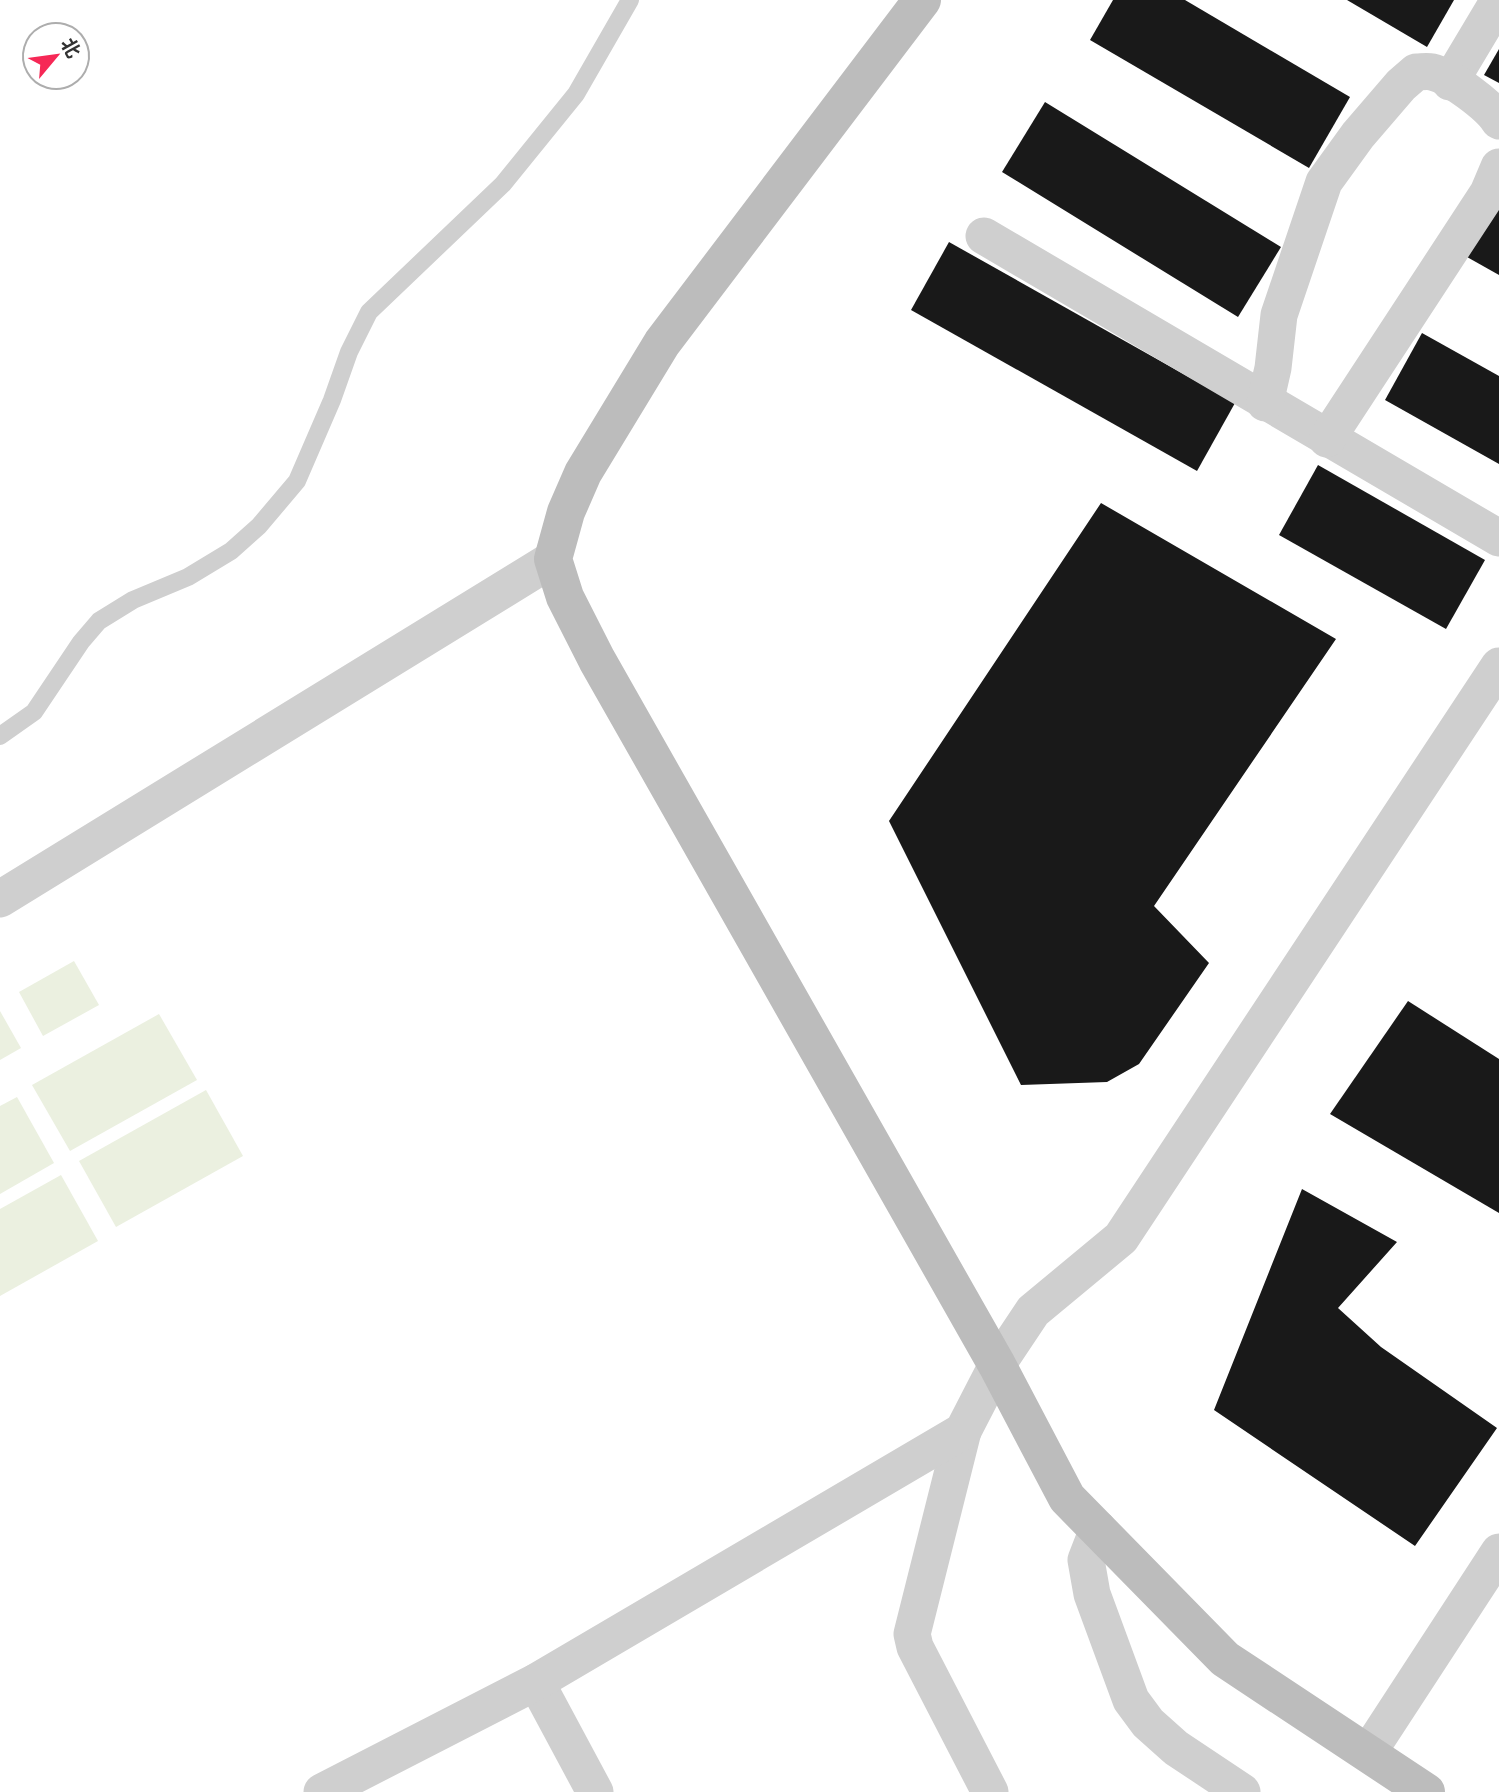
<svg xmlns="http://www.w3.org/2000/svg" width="1499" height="1792" viewBox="0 0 1499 1792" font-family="'Varela Round','Noto Sans SC',sans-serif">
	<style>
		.green { fill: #ebf0e0 }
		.building { fill: #191919 }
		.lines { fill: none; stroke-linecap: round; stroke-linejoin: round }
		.lane { stroke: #cfcfcf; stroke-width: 18 }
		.street { stroke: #cfcfcf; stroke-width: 37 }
		.secondary { stroke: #bcbcbc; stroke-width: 38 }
	</style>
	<rect width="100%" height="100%" fill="#fff"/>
	<g class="green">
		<polygon points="74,961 99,1005 43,1036 19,992"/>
		<polygon points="0,1011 21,1048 0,1060"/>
		<polygon points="159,1014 197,1080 70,1151 32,1085"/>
		<polygon points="206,1090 243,1156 116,1227 79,1161"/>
		<polygon points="17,1097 54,1163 0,1194 0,1106"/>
		<polygon points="61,1175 98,1241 0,1296 0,1209"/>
	</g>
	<g class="building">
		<polygon points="1113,0 1185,0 1350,97 1309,168 1090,40"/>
		<polygon points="1347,0 1454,0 1427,47"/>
		<polygon points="1499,49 1499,83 1484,75"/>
		<polygon points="1045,102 1281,247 1238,317 1002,172"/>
		<polygon points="1499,200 1499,275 1467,257"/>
		<polygon points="949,242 1235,403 1197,471 911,310"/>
		<polygon points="1422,333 1499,376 1499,464 1385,400"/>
		<polygon points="1318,465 1485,560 1446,629 1279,535"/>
		<polygon points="1101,503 1336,639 1154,906 1209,963 1139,1064 1107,1082 1021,1085 889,821"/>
		<polygon points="1408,1001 1499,1059 1499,1213 1330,1114"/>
		<polygon points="1302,1189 1397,1242 1338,1308 1381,1347 1497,1428 1415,1546 1214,1410"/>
	</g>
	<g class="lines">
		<polyline class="lane" points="0,736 34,712 81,642 99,621 133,600 188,577 231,551 259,526 297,481 332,400 349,352 369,312 503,184 576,94 630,0"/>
		<g class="street">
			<polyline points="1450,82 1499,0"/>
			<polyline points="984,236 1499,538"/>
			<path d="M1265 403 1273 368 1279 315 1324 182 1358 135 1401 85 1416 72C1421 72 1427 71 1432 72 1450 76 1490 106 1499 121"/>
			<polyline points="1327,439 1488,193 1499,167"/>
			<polyline points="0,899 553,559"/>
			<polyline points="963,1431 912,1634 915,1647 990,1792"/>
			<polyline points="1098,1529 1086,1560 1092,1594 1131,1700 1148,1723 1176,1748 1242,1792"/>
			<polyline points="536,1682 595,1792"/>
			<polyline points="1368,1753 1499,1552"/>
			<polyline points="322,1792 536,1682 963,1431 997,1365 1033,1311 1121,1238 1499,666"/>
		</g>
		<polyline class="secondary" points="922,0 662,343 583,473 566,512 553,559 565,597 597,660 997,1365 1067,1498 1225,1659 1426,1792"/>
	</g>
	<g transform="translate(56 56) rotate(61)"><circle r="33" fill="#ffffff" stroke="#adadad" stroke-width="2"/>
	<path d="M0-5L12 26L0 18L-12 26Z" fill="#f62856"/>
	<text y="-10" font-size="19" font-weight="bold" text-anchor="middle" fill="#323232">北</text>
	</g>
</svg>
